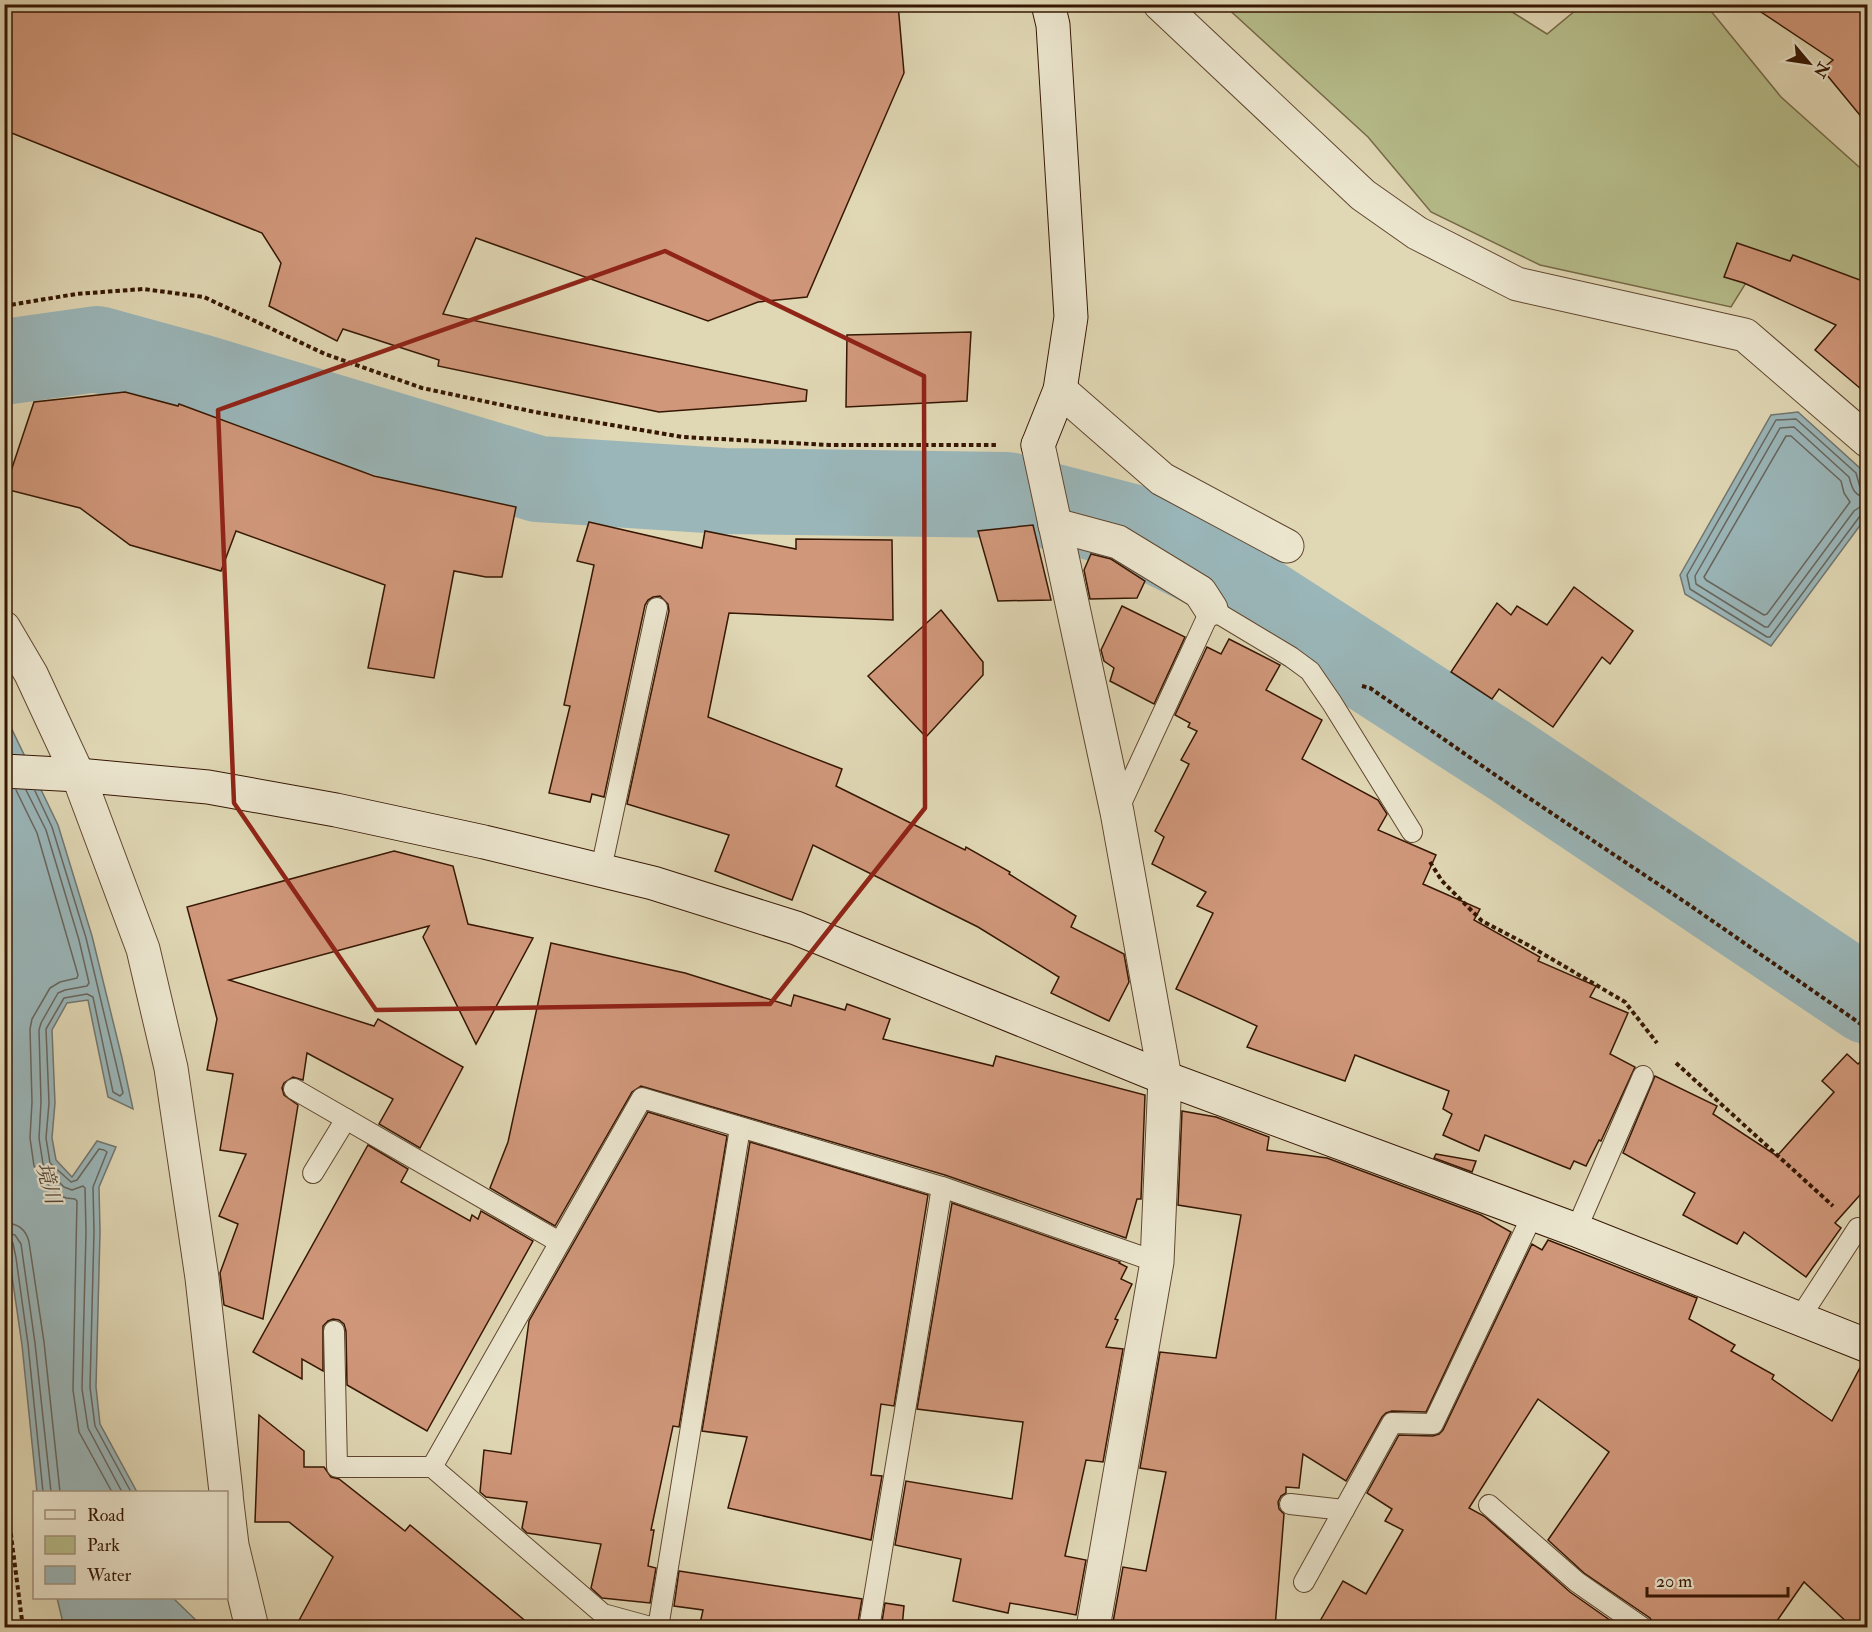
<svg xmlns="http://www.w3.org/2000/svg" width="1872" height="1632" viewBox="0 0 1872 1632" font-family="'IM FELL Double Pica','Noto Serif JP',serif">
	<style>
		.green { fill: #b6bd8b; stroke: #766a47; stroke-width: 1.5 }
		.water { fill: #9ab6b9; stroke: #727670; stroke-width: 1.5 }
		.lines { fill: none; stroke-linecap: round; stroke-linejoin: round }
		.shore { stroke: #68665e; stroke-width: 1.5 }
		.river { stroke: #9ab6b9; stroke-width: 86 }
		.building { fill: #d0977a; stroke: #361703; stroke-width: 1.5 }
		.lane-casing { stroke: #60472f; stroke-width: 22 }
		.street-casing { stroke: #60472f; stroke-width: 35 }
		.secondary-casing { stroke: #361703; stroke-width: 35 }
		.path { stroke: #361703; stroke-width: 4; stroke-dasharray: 4.5 3; stroke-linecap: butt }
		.lane { stroke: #ebe5ce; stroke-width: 20 }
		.street { stroke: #ebe5ce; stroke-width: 33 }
		.secondary { stroke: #ebe5ce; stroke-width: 33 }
		.marked { fill: none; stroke: #8f2418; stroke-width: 4.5; stroke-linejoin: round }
		.labels { text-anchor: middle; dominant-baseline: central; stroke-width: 4.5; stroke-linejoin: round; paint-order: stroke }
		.water-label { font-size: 21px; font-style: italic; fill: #54473a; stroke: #ebe5ce }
	</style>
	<rect width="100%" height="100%" fill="#e0d7b4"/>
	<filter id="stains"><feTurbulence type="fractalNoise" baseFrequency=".00333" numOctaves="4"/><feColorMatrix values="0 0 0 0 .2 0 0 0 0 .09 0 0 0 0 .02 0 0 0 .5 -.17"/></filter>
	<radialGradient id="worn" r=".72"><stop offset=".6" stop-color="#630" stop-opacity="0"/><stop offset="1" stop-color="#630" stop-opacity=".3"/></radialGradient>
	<polygon class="green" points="1224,5 1501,5 1547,34 1582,5 1706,5 1781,97 1867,174 1867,284 1762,257 1731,307 1540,265 1431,212 1368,137"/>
	<g class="water">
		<polygon points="1798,412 1862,470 1867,497 1867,516 1771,646 1685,594 1680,575 1771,415"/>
		<polygon points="4,713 58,825 92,936 122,1058 133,1109 108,1097 88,1000 67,1003 52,1030 55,1103 52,1138 56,1160 72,1177 97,1141 116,1147 99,1187 100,1232 96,1387 100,1424 137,1492 37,1492 22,1345 5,1228"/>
		<polygon points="57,1598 173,1598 203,1627 64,1627"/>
	</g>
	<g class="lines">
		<g class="shore">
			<polygon points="1786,436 1791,436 1841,481 1844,493 1850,502 1767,614 1764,615 1706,580 1704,577"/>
			<polyline points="1868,490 1860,487 1856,473 1796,419 1776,420 1687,575 1690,589 1767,637 1770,637 1860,516 1868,514"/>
			<path d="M1868 497C1854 497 1852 488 1849 477L1794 427 1780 428 1695 576 1696 584 1765 627H1768L1854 511 1860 507 1868 506"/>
			<polyline points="16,790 37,833 78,975 77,978 60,982 50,988 32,1019 30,1029 32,1102 30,1138 34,1166 39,1175 57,1194 66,1198 75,1199 77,1201 73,1390 79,1432 112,1492"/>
			<polyline points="26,790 46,830 79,940 89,983 87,986 65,990 58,993 41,1023 39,1030 41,1102 39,1138 43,1164 46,1169 64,1187 72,1190 83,1186 85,1188 86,1232 82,1389 88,1428 122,1492"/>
			<polyline points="35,791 52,827 86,938 123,1093 120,1096 113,1092 93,997 87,994 64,998 46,1029 49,1103 46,1138 50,1163 71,1182 77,1180 99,1149 104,1150 107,1152 93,1187 94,1232 90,1387 95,1426 131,1492"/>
			<path d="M4 1223C17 1223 26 1229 29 1242L44 1342 60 1492"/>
			<polyline points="4,1232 15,1235 21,1244 35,1343 51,1492"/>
			<polyline points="4,1239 9,1240 13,1243 16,1258 28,1344 43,1492"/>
		</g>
		<polyline class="river" points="4,362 97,349 199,377 538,479 723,491 1007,495 1127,526 1213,569 1510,761 1868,1001"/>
	</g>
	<g class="building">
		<polygon points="4,4 898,4 904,73 807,297 758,302 708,321 476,238 443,314 807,390 806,401 659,412 438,366 439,360 343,329 337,341 269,306 281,263 262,233 4,130"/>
		<polygon points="1749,4 1868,4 1868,125 1822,69 1833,60"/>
		<polygon points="1737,243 1790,261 1793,255 1868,283 1868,395 1815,350 1836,325 1744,283 1724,277"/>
		<polygon points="971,332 967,401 846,407 847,335"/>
		<polygon points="125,392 178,406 179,404 374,476 516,507 502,577 486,577 454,571 434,678 368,668 385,585 236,531 221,571 130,545 80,508 5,489 34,402"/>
		<polygon points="589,522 702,548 705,531 796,549 796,539 892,540 893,620 729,613 708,717 842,769 836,786 965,850 966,847 1010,872 1009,874 1076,916 1071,927 1124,954 1129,982 1109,1021 1051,993 1059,977 978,927 813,845 792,900 715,871 729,835 627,804 669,611 668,604 660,596 653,597 648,600 645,605 604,797 592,794 590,802 549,793 570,706 564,705 594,565 577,561"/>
		<polygon points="1033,525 1051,600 998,601 978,531"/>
		<polygon points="1091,554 1111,559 1145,581 1137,598 1090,599 1084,570"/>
		<polygon points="1574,587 1633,631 1610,664 1602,657 1553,727 1499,689 1492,699 1451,672 1497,603 1511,615 1517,606 1547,625"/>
		<polygon points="1122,606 1185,637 1154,704 1110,681 1114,668 1104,661 1101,650"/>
		<polygon points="941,610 983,662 983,675 926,737 868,676"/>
		<polygon points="1229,639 1280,665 1266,690 1322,720 1302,759 1378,800 1387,814 1378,830 1436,855 1423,884 1480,909 1474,920 1540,957 1538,961 1596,986 1590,997 1628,1013 1610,1054 1635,1067 1601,1141 1599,1140 1586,1166 1574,1161 1570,1169 1485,1135 1479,1151 1443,1135 1452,1114 1443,1109 1449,1091 1355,1055 1345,1081 1247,1047 1257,1026 1176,989 1213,913 1197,906 1206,892 1152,864 1164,837 1155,831 1189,764 1181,760 1197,731 1188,727 1190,723 1175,715 1207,647 1221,654"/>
		<polygon points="394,851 453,866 468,924 533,938 476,1044 423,937 429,926 229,980 374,1026 378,1019 463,1067 420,1148 379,1124 393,1099 307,1053 303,1080 293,1077 284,1083 282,1088 284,1095 298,1105 263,1319 224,1305 220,1273 238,1224 219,1216 246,1154 220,1150 233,1074 207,1070 217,1019 187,907"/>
		<polygon points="551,943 685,973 791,1006 794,995 845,1010 847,1004 890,1019 883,1039 993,1066 996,1056 1145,1095 1141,1199 1137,1199 1126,1238 945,1175 641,1086 632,1092 555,1226 490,1188 508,1142"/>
		<polygon points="1847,1054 1858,1064 1868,1054 1868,1186 1835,1223 1841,1228 1806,1277 1744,1232 1737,1244 1683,1215 1695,1193 1623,1153 1655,1076 1717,1106 1713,1114 1777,1156 1834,1092 1822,1081"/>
		<polygon points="1182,1111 1216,1117 1269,1137 1267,1150 1327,1158 1481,1215 1511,1232 1426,1412 1392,1411 1386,1413 1382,1417 1346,1481 1303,1454 1299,1488 1286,1487 1286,1493 1281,1496 1278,1502 1279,1509 1284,1514 1275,1628 1146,1628 1113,1622 1123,1567 1146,1571 1166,1472 1140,1468 1160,1352 1216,1358 1241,1215 1178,1205"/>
		<polygon points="648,1112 727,1136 679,1427 673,1426 651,1530 654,1530 648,1566 656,1568 650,1603 602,1598 591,1588 601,1544 527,1533 522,1528 527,1502 486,1497 480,1492 484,1450 511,1454 529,1321"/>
		<polygon points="750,1142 928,1195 894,1406 881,1404 871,1475 882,1476 871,1540 728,1508 747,1437 702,1431"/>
		<polygon points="368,1145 408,1169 401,1182 470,1221 472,1215 478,1219 481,1211 533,1241 427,1431 347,1385 346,1331 344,1324 339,1320 333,1319 328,1321 323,1326 323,1371 302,1359 302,1379 253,1352"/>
		<polygon points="1436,1154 1476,1161 1472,1172 1434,1158"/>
		<polygon points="952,1203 1120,1262 1119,1263 1127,1267 1121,1279 1132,1284 1115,1319 1118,1320 1106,1347 1123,1349 1103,1462 1086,1460 1065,1556 1086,1560 1076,1615 1010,1603 1008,1613 953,1601 961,1559 895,1545 906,1481 1012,1499 1023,1422 917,1409"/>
		<polygon points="1548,1240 1697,1298 1689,1319 1735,1345 1731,1351 1774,1375 1772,1379 1832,1421 1862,1364 1868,1364 1868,1628 1853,1628 1804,1582 1772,1628 1655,1628 1650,1618 1584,1573 1548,1540 1609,1452 1538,1399 1469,1508 1484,1516 1570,1592 1621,1628 1316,1628 1343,1581 1366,1594 1403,1530 1385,1521 1392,1509 1367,1493 1399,1435 1433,1436 1439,1434 1443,1430 1532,1244 1542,1250"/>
		<polygon points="259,1415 304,1451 304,1467 324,1467 331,1477 339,1479 405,1531 410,1525 534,1628 295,1628 333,1557 289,1522 255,1522"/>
		<polygon points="679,1571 862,1599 857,1628 699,1628 703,1610 674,1606"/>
		<polygon points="885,1603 904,1606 902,1628 881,1628"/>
	</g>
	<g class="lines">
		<g class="lane-casing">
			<g id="lane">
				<polyline points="1118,810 1211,609 1291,657 1310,671 1332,703 1412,832"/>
				<polyline points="601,869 657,608"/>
				<polyline points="294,1089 559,1242"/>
				<polyline points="313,1173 346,1119"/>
				<polyline points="1576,1230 1643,1076"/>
				<polyline points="1799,1319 1858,1228"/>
				<polyline points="334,1331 337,1467 432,1467 603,1614 654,1628"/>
				<polyline points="432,1467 642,1098 942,1187 1157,1262"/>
				<polyline points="1290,1504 1344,1510"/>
				<polyline points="1489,1505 1577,1582 1643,1628"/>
				<polyline points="1304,1582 1392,1423 1433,1424 1533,1214"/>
				<polyline points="658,1628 740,1128"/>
				<polyline points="869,1628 942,1187"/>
			</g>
		</g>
		<g class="street-casing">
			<g id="street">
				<polyline points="1160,4 1363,195 1417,233 1517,284 1745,335 1868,441"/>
				<polyline points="1060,390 1162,479 1287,546"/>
				<polyline points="1038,445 1117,812 1165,1078 1157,1262 1093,1628"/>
				<polyline points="1055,525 1118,542 1200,592 1211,609"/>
				<polyline points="4,628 31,674 78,775 143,949 171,1068 202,1278 226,1492"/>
				<polyline points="226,1495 232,1545 252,1628"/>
			</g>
		</g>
		<g class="secondary-casing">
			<g id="secondary">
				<polyline points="1038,445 1060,390 1071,317 1053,25 1048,4"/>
				<polyline points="4,771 78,775 208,787 336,810 484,842 653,883 796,928 1165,1078 1576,1230 1868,1346"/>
			</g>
		</g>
		<g class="path">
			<polyline points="4,306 76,294 143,289 204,297 325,354 422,388 535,412 683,437 829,445 998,445"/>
			<polyline points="1362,686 1370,688 1514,788 1688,904 1868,1029"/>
			<polyline points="1430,862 1442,881 1482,921 1528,945 1625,1002 1657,1043"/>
			<polyline points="1676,1063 1833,1206"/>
			<polyline points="4,1481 23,1628"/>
		</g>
		<use href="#lane" class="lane"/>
		<use href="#street" class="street"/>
		<use href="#secondary" class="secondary"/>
	</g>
	<path class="marked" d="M665 251 924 376 925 808 770 1004 376 1010 234 803 218 410Z"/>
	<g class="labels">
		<g class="water-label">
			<text transform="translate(48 1183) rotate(75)">境川</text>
		</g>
	</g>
	<rect width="1872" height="1632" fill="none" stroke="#e0d7b4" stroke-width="24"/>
	<rect x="6" y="6" width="1860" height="1620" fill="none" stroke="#361703" stroke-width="3"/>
	<rect x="12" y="12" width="1848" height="1608" fill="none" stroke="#361703" stroke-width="1.5"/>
	<rect x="33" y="1491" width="195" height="108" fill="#ebe5ce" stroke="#a3937d" stroke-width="1.5"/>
	<rect x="45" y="1510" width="30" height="9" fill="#ebe5ce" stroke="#a3937d" stroke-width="1.5"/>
	<text x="87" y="1521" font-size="18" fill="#361703">Road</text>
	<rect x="45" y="1536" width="30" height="18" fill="#b6bd8b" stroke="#a3937d" stroke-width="1.5"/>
	<text x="87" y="1551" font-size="18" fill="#361703">Park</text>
	<rect x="45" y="1566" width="30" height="18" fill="#9ab6b9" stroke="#a3937d" stroke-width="1.5"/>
	<text x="87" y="1581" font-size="18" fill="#361703">Water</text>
	<g transform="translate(1809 63) rotate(119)" stroke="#ebe5ce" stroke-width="4.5" paint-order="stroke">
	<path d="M0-4.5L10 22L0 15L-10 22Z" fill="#361703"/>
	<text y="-9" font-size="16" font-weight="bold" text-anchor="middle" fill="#361703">N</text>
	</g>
	<path d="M1647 1587v9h141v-9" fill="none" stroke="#361703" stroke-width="3"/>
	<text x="1656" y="1587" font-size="18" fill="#361703" stroke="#ebe5ce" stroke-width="4.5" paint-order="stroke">20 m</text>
	<rect width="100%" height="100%" filter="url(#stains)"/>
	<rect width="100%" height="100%" fill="url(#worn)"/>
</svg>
